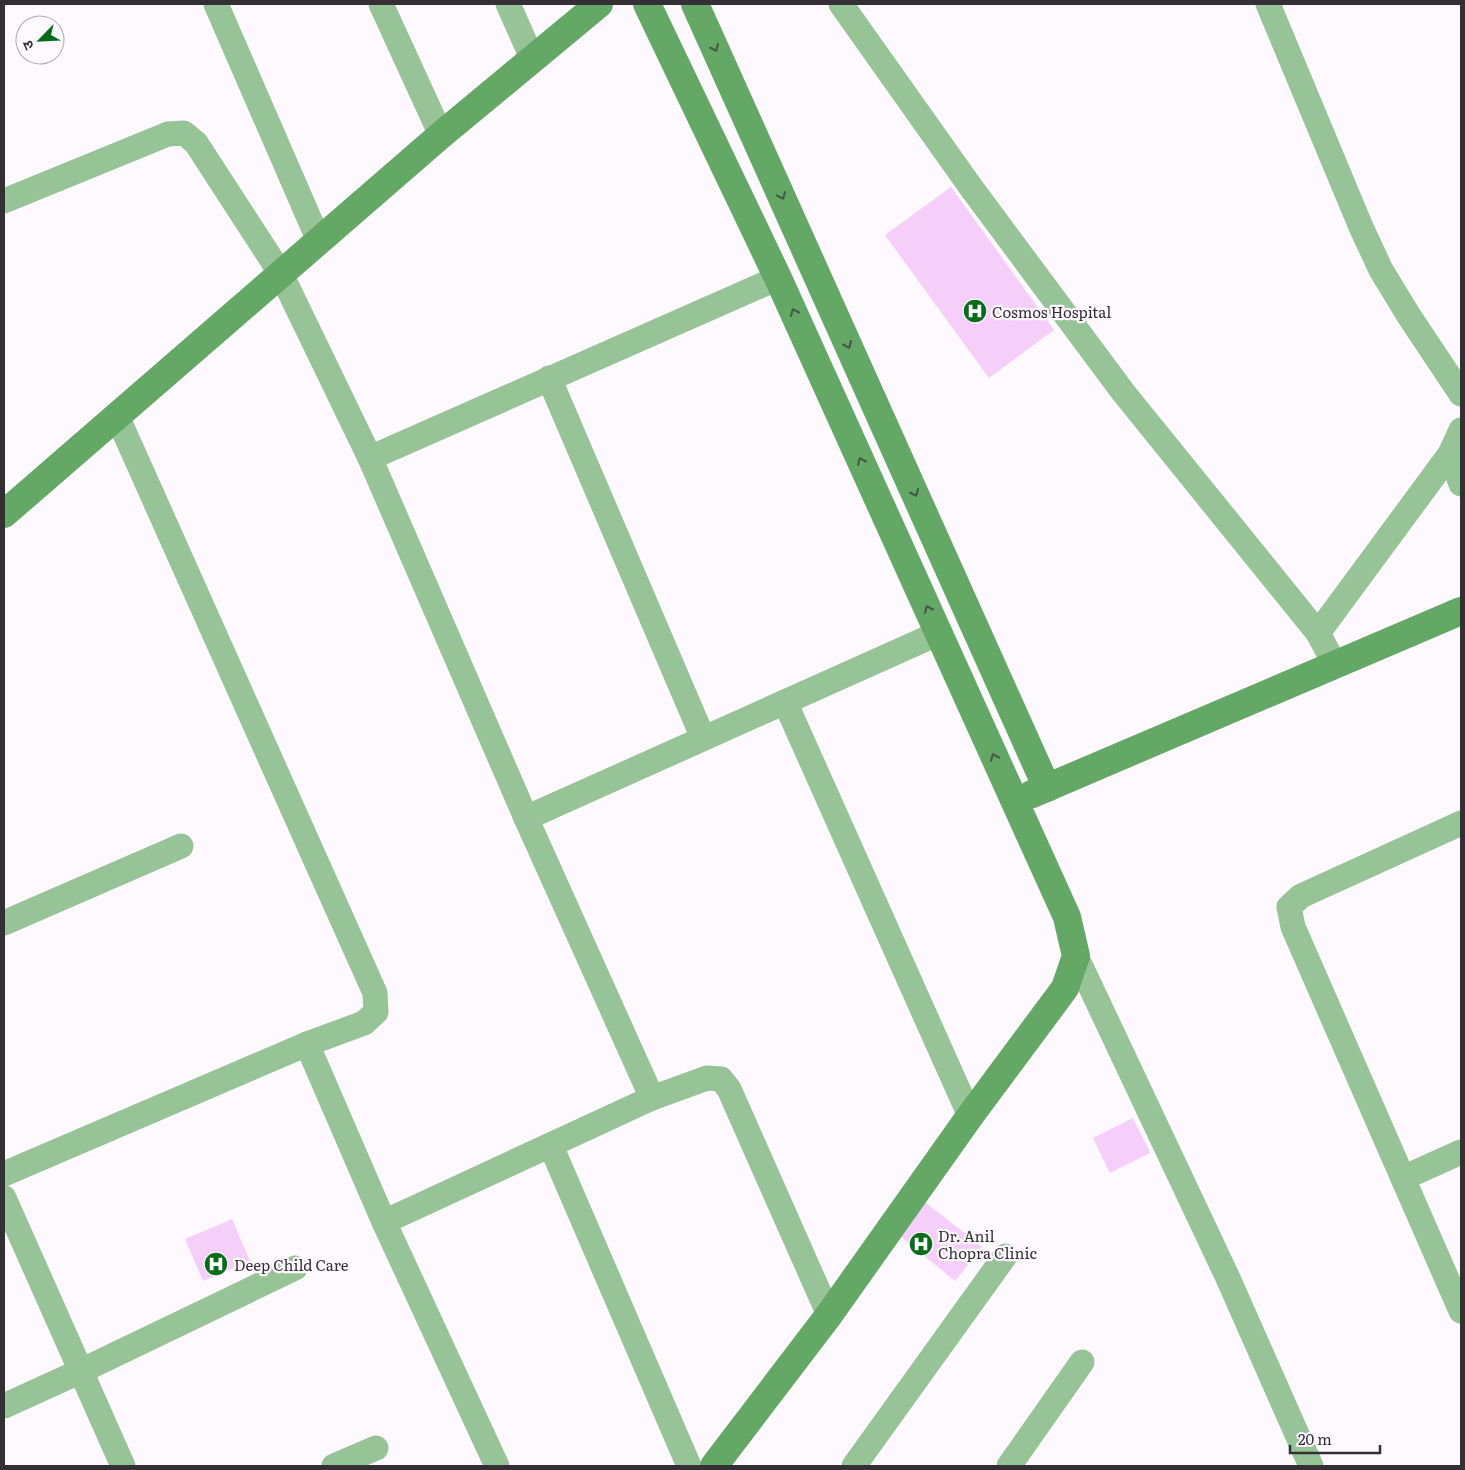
<svg xmlns="http://www.w3.org/2000/svg" width="1465" height="1470" viewBox="0 0 1465 1470" font-family="Literata,'Noto Sans Devanagari',serif">
	<style>
		.building { fill: #f5cff9 }
		.lines { fill: none; stroke-linecap: round; stroke-linejoin: round }
		.street { stroke: #97c497; stroke-width: 25 }
		.secondary { stroke: #63a865; stroke-width: 28 }
		.oneway { stroke: #445946 }
		.labels { text-anchor: middle; dominant-baseline: central; stroke-width: 4.5; stroke-linejoin: round; paint-order: stroke }
		.poi-label { font-size: 15px; fill: #342e35; stroke: #fef8ff; text-anchor: start }
	</style>
	<rect width="100%" height="100%" fill="#fef8ff"/>
	<g class="building">
		<polygon points="951,187 1054,330 989,378 885,235"/>
		<polygon points="1133,1118 1150,1153 1110,1173 1093,1138"/>
		<polygon points="925,1202 982,1247 955,1281 899,1235"/>
		<polygon points="232,1219 250,1261 203,1281 185,1239"/>
	</g>
	<g class="lines">
		<g class="street">
			<polyline points="216,4 319,241"/>
			<polyline points="381,4 441,135"/>
			<polyline points="508,4 533,60"/>
			<polyline points="841,4 970,186 1123,392 1318,633 1335,665"/>
			<polyline points="1268,4 1361,227 1381,270 1409,316 1461,394"/>
			<polyline points="4,201 168,134 184,133 196,143 281,274 370,458 526,818 652,1098"/>
			<polyline points="549,378 703,738"/>
			<polyline points="1450,454 1461,484"/>
			<polyline points="370,458 778,278"/>
			<polyline points="1318,633 1450,454 1461,430"/>
			<polyline points="785,702 970,1116"/>
			<polyline points="526,818 939,633"/>
			<polyline points="1461,823 1301,896 1289,907 1293,927 1461,1311"/>
			<polyline points="4,923 181,846"/>
			<polyline points="1076,956 1227,1276 1311,1466"/>
			<polyline points="307,1044 384,1222 497,1466"/>
			<polyline points="551,1146 689,1466"/>
			<polyline points="4,1174 307,1044 364,1023 376,1012 375,993 117,416"/>
			<polyline points="1403,1178 1461,1152"/>
			<polyline points="4,1198 123,1466"/>
			<polyline points="384,1222 652,1098 707,1078 721,1079 729,1089 829,1315"/>
			<polyline points="4,1406 81,1371 295,1268"/>
			<polyline points="334,1466 376,1448"/>
			<polyline points="854,1466 1005,1256"/>
			<polyline points="1009,1466 1082,1362"/>
		</g>
		<g class="secondary">
			<polyline points="647,4 778,278 1067,917 1076,956 1065,988 970,1116 829,1315 714,1466"/>
			<polyline points="695,4 1047,788"/>
			<polyline points="4,514 441,135 599,4"/>
			<polyline points="1032,794 1461,611"/>
		</g>
	</g>
	<defs><path id="oneway-chevron" d="M-2-3.5L2.5 0L-2 3.5" fill="none" stroke-width="1.6" stroke-linecap="round" stroke-linejoin="round" transform="scale(1.25)"/></defs>
	<g class="oneway">
		<use href="#oneway-chevron" transform="translate(715 48) rotate(66)"/>
		<use href="#oneway-chevron" transform="translate(782 196) rotate(66)"/>
		<use href="#oneway-chevron" transform="translate(794 312) rotate(-114)"/>
		<use href="#oneway-chevron" transform="translate(848 345) rotate(66)"/>
		<use href="#oneway-chevron" transform="translate(861 461) rotate(-114)"/>
		<use href="#oneway-chevron" transform="translate(915 493) rotate(66)"/>
		<use href="#oneway-chevron" transform="translate(928 609) rotate(-114)"/>
		<use href="#oneway-chevron" transform="translate(994 757) rotate(-114)"/>
	</g>
	<defs>
		<g id="hospital-disc" transform="scale(1.25)"><circle r="9.5" fill="#056c19" stroke="#fef8ff"/><path d="M-5-5h3v3.5h4V-5h3V5h-3V1.5h-4V5h-3Z" fill="#fff"/></g>
	</defs>
	<g fill-rule="evenodd">
		<use href="#hospital-disc" x="975" y="311"/>
		<use href="#hospital-disc" x="921" y="1244"/>
		<use href="#hospital-disc" x="216" y="1264"/>
	</g>
	<g class="labels">
		<g class="poi-label">
			<text x="992" y="311">Cosmos Hospital</text>
			<text x="938" y="1235">Dr. Anil<tspan x="938" dy="17">Chopra Clinic</tspan></text>
			<text x="234" y="1264">Deep Child Care</text>
		</g>
	</g>
	<rect width="1465" height="1470" fill="none" stroke="#342e35" stroke-width="10"/>
	<g transform="translate(40 40) rotate(246)"><circle r="24" fill="#fef8ff" stroke="#ada7ae"/>
	<path d="M0-4L9 19L0 12L-9 19Z" fill="#056c19"/>
	<text y="-8" font-size="14" font-weight="bold" text-anchor="middle" fill="#342e35">उ</text>
	</g>
	<path d="M1290 1445v8h90v-8" fill="none" stroke="#342e35" stroke-width="2.5"/>
	<text x="1298" y="1445" font-size="15" fill="#342e35" stroke="#fef8ff" stroke-width="4" paint-order="stroke">20 m</text>
</svg>
